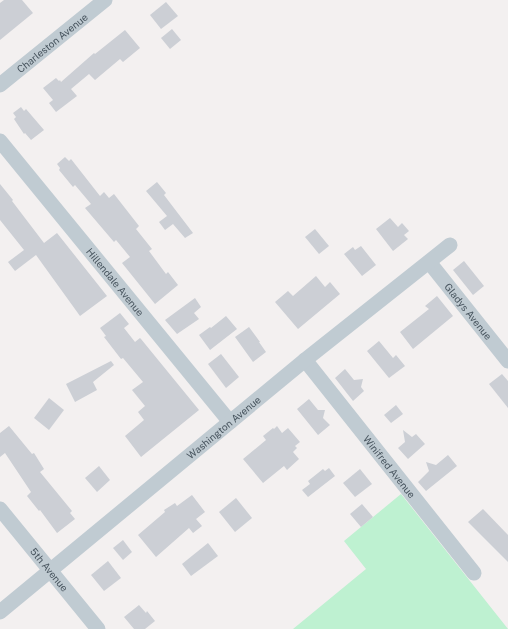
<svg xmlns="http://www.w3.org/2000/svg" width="508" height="629" viewBox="0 0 508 629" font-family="'Public Sans',sans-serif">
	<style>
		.green { fill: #bef1d1 }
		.building { fill: #cccfd5 }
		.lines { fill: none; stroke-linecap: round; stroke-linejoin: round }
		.street { stroke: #c0cbd2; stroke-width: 15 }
		.labels { text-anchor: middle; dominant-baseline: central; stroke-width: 3; stroke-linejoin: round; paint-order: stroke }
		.street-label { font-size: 10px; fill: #47545e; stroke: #fff }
	</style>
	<rect width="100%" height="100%" fill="#f3f0f0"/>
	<polygon class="green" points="401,494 508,629 293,629 366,569 344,541"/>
	<g class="building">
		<polygon points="4,0 22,0 33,13 0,40 0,3"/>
		<polygon points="166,2 178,16 161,29 150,15"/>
		<polygon points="172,29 181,40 170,49 161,38"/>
		<polygon points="125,30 140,48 123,62 120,59 95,80 89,74 71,89 77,96 56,112 49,103 53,100 43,88 56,78 59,81 60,80 61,82 94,53 95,54"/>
		<polygon points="21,107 24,111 26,109 44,130 31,140 25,133 24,134 14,119 16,117 13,113"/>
		<polygon points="65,157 69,161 71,159 100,196 104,192 109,198 114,194 139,226 136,229 152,249 149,251 166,274 168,272 178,285 155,304 122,263 130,257 116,240 114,242 85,208 91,204 75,185 73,187 59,170 60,168 57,164"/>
		<polygon points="157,182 166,193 164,195 193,233 185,238 173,224 165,230 159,222 167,216 146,191"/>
		<polygon points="0,184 13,200 12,201 44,243 57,233 107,296 80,316 36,255 15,271 8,262 24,250 0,220"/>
		<polygon points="390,218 398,227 402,223 409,231 404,235 408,239 393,251 376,229"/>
		<polygon points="315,229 329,246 319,254 305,237"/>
		<polygon points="361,246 376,265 362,276 344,254 353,247 355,250"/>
		<polygon points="464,261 484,286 473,295 453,270"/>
		<polygon points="316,276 325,287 330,282 340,294 298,329 275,302 288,291 293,296"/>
		<polygon points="437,296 453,316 413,349 400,332 429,309 425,306"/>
		<polygon points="195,298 201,307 194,313 199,319 177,334 165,320"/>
		<polygon points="120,313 129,324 124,328 135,342 140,338 141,339 199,410 141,457 125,436 144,420 138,412 145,406 132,390 143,382 123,358 121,359 104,337 106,336 100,328"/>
		<polygon points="226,316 237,329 210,350 199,335 210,327 211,328"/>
		<polygon points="249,327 260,342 259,342 266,352 253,362 235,337"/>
		<polygon points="379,341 393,358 396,355 405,366 389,378 367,351"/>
		<polygon points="221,354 239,377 226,388 208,364"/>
		<polygon points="111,361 114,365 93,382 97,390 75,402 66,384"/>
		<polygon points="345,369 354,380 363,379 361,387 364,391 353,401 335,378"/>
		<polygon points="502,374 508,381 508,408 489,384"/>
		<polygon points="49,398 64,410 49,430 34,418"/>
		<polygon points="309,399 318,410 325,410 323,418 330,425 318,435 297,409"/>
		<polygon points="396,405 403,414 391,423 384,415"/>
		<polygon points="9,426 32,454 34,453 44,469 40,472 72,511 70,513 75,519 57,533 40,510 39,511 27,496 31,492 5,453 0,457 0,433"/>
		<polygon points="277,426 282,433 288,428 300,442 295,446 297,448 293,452 299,459 287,470 284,466 263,483 243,459 266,440 263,436 273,428 274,429"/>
		<polygon points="403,430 412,437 416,434 425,444 408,459 398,448 405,442"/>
		<polygon points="448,455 457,466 426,491 418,482 429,471 426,462 436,465"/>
		<polygon points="99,466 110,480 97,492 85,478"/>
		<polygon points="329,468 335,476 308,497 302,490 310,484 308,481 323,469 325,471"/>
		<polygon points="360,469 372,484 355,497 343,483"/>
		<polygon points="192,495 205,512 196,519 202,526 193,533 189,528 156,557 138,535 165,512 164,510 175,503 177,506"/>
		<polygon points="236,498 252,518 235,532 219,512"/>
		<polygon points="362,504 373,517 361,527 350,514"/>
		<polygon points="483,509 508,535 508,562 468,522"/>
		<polygon points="123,540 132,552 123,560 113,548"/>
		<polygon points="208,543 218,556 191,576 182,564"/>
		<polygon points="108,561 121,578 104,591 91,575"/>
		<polygon points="139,605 146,613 147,611 155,621 145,629 134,629 124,617"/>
	</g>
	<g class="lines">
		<g class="street">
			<path id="s1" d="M0 85 105 0"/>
			<path id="s2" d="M0 141 230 422"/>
			<path id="s3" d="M429 262 508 361"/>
			<path id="s4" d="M305 360 474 573"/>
			<path id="s5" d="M0 509 98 629"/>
			<path id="s6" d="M0 612 305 360 450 245"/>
		</g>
	</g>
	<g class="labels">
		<g class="street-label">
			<text stroke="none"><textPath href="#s1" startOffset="67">Charleston Avenue</textPath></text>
			<text stroke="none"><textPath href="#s2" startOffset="182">Hillendale Avenue</textPath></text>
			<text stroke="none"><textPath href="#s3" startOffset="63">Gladys Avenue</textPath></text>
			<text stroke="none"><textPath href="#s6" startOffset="290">Washington Avenue</textPath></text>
			<text stroke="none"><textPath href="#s4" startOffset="136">Winifred Avenue</textPath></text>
			<text stroke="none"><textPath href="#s5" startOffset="78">5th Avenue</textPath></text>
		</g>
	</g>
</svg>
